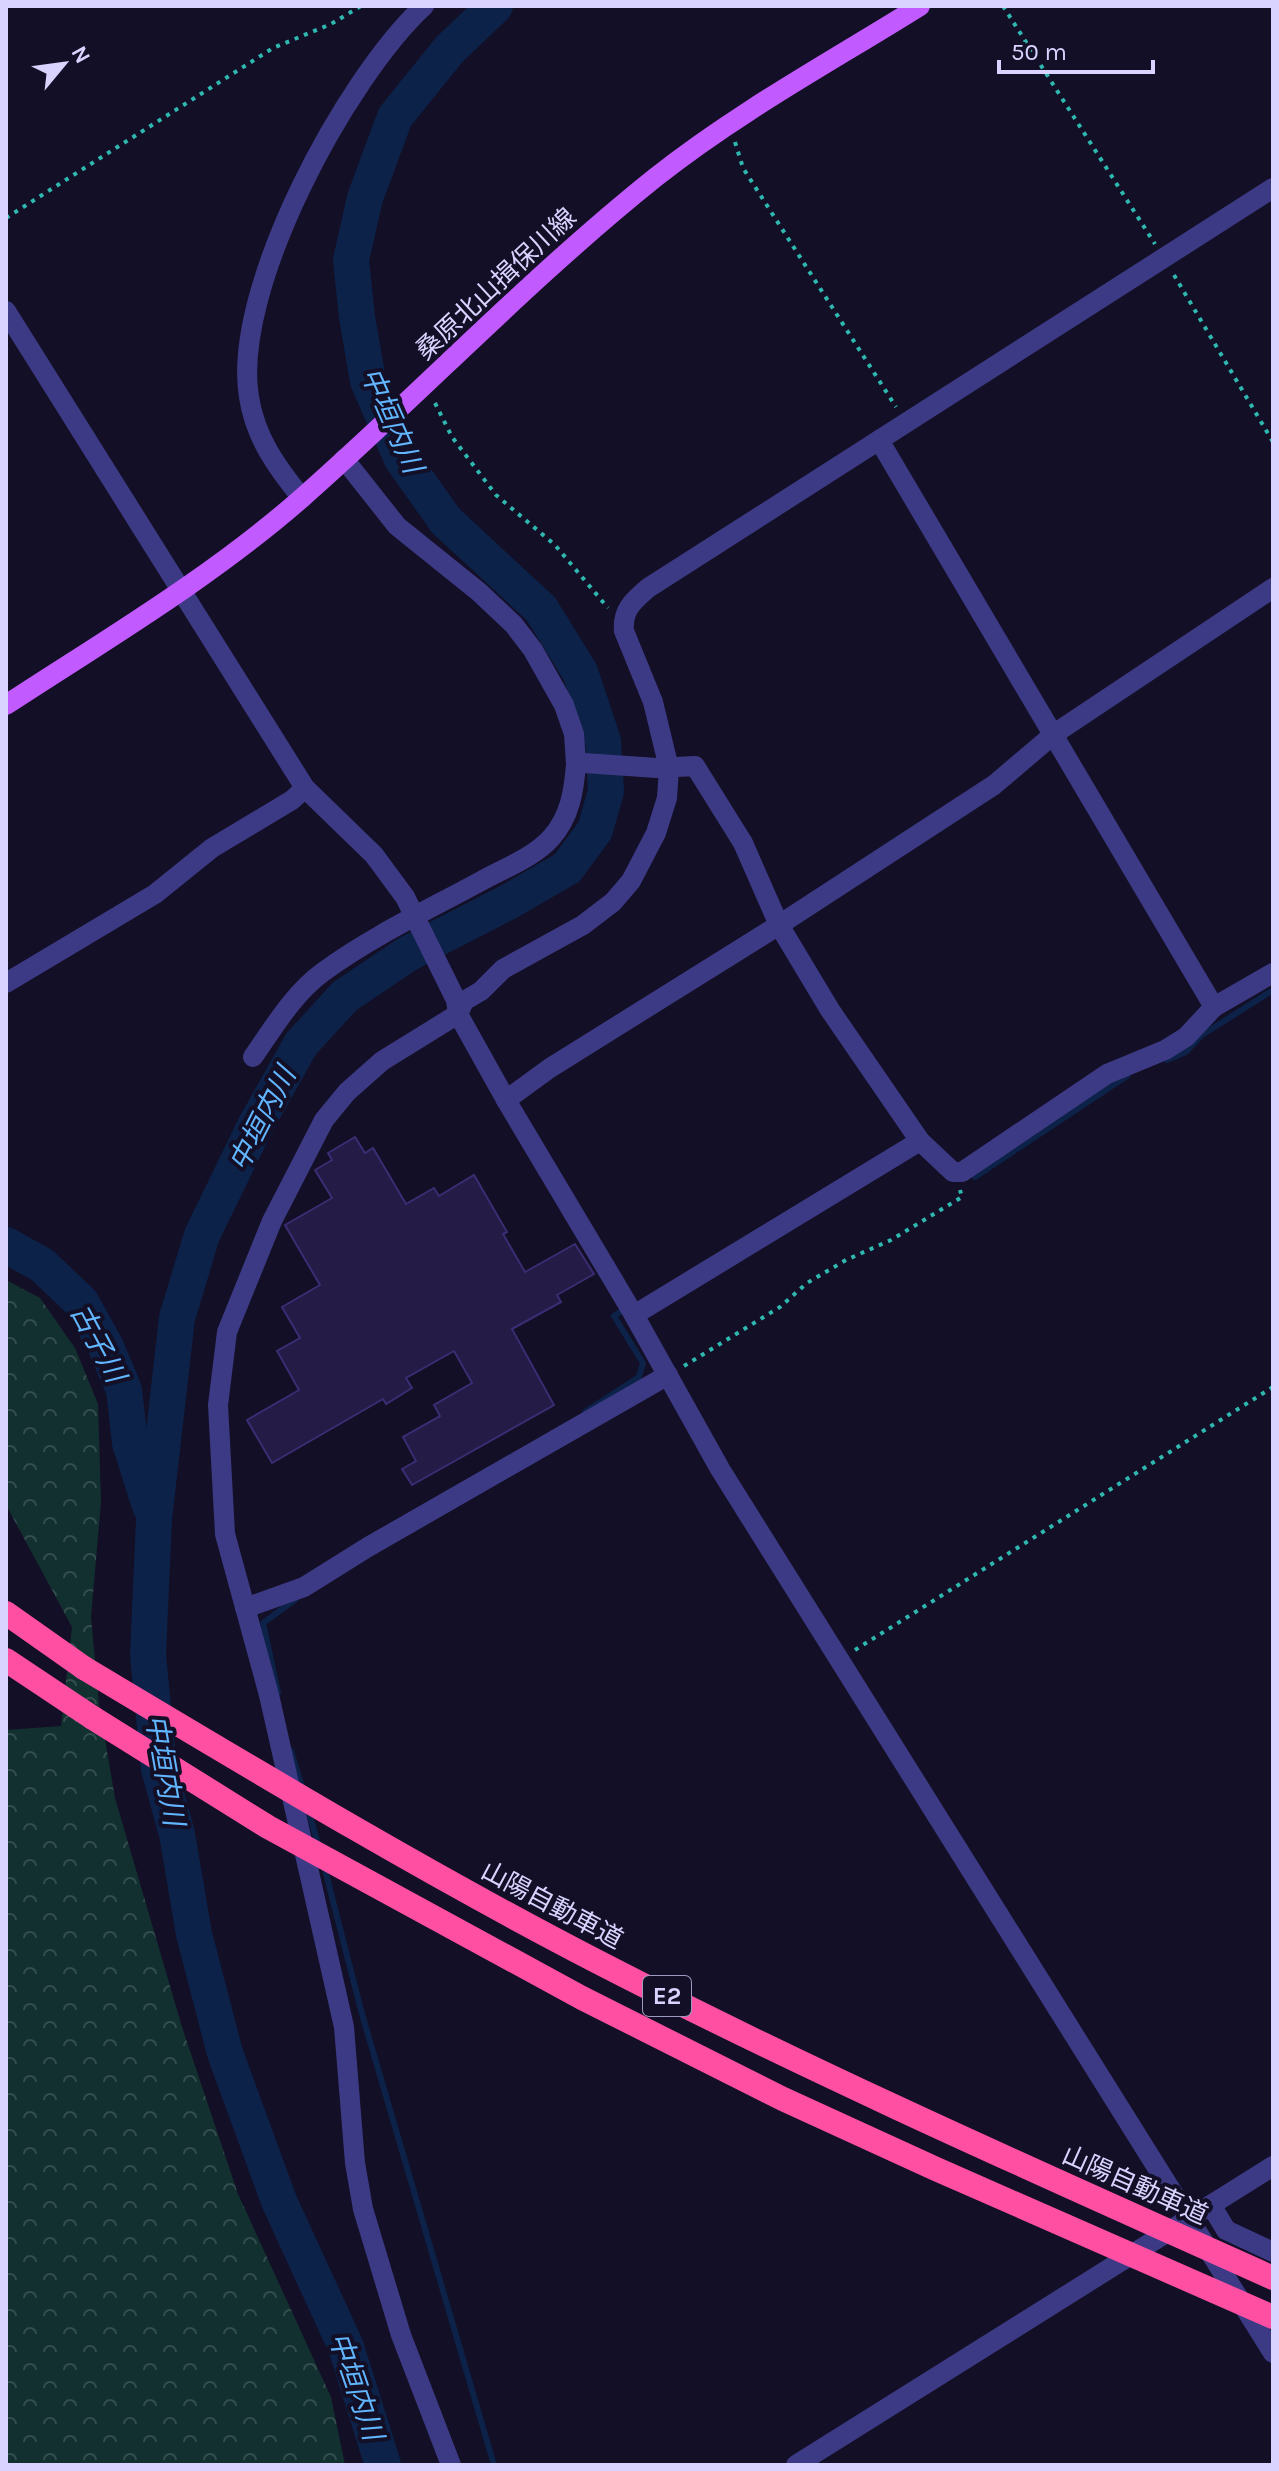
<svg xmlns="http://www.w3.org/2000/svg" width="1279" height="2471" viewBox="0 0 1279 2471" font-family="Karla,'Noto Sans JP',sans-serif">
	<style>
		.forest { fill: url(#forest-crowns) }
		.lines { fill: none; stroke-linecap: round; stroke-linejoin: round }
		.stream { stroke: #0c2248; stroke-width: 6 }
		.river { stroke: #0c2248; stroke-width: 36 }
		.building { fill: #241b47; stroke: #3b2d73; stroke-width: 2 }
		.path { stroke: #2fb8b0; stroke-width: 4; stroke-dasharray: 4 6; stroke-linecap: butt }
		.minor { stroke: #3d3a85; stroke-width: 20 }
		.major { stroke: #c25bff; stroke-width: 20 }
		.highway { stroke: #ff4fa3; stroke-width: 24 }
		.highway-bridge { stroke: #ff4fa3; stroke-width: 24 }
		.labels { text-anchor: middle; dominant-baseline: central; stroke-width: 8; stroke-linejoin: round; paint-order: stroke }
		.shield { fill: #130f26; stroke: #9e99be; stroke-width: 2 }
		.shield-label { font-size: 24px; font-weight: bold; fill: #d9d4ff }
		.street-label { font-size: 26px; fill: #d9d4ff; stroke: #130f26 }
		.water-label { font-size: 28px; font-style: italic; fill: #62b6ff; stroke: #130f26 }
	</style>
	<defs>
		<pattern id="forest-crowns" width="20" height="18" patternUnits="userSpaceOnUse" patternTransform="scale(2)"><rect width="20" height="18" fill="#12302f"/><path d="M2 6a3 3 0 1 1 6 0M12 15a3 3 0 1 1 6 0" fill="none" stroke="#344d4e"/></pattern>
	</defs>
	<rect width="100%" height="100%" fill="#130f26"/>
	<polygon class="forest" points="6,1280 40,1298 75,1348 98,1404 101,1502 91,1617 99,1704 115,1798 182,2027 238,2194 331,2397 345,2465 6,2465 6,1730 61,1726 72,1627 6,1505"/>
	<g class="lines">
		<g class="stream">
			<polyline points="1167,1060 1186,1052 1202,1035 1273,990"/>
			<polyline points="975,1177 1127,1076"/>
			<polyline points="585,1412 639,1377 643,1363 614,1316 626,1308"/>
			<polyline points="278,1693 263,1623 296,1599"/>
			<polyline points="291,1751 303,1790"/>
			<polyline points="308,1809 318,1844"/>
			<polyline points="324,1866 362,2014 494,2465"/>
		</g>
		<g class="river">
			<polyline points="6,1245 42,1265 81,1302 106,1347 124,1390 130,1443 150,1506"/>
			<polyline points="383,2465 346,2347 279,2201 225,2053 194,1934 177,1834 159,1769 148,1655 154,1519 177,1318 202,1235 255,1126 301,1044 345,996 409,953 510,901 567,868 595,830 606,791 603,741 580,672 541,609 446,521 402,459 368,381 357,317 351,260 365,198 395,117 449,50 495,6"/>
		</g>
	</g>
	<polygon class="building" points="355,1137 365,1153 373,1148 406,1204 434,1188 439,1196 474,1175 507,1232 503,1234 525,1272 575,1244 594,1274 557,1295 561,1302 512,1329 554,1405 412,1485 402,1469 416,1461 403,1437 440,1416 434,1405 472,1383 454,1351 406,1378 412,1388 386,1404 383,1399 272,1463 247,1420 299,1390 277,1351 300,1338 282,1307 320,1285 285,1225 332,1198 315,1170 332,1160 328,1153"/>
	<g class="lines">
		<g class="path">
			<polyline points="1003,6 1155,244"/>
			<polyline points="735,142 743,168 896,407"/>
			<polyline points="6,218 273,48 331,24 361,6"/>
			<polyline points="1174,275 1273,442"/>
			<polyline points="435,403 452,437 496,495 555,545 608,608"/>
			<polyline points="684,1366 780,1307 807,1283 846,1260 891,1240 962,1197 960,1190"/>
			<polyline points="855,1650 1273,1387"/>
		</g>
		<g class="minor">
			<polyline points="6,311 305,788 374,855 405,897 456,1000 458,1014 506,1100 634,1315 720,1469 1273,2353"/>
			<polyline points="879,440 1214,1007 1273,973"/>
			<polyline points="344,459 397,526 479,592 514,625 533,650 564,705 574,734 576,764"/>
			<path d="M302 498C277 468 255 437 249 397 231 290 346 78 424 6"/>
			<polyline points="6,983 155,894 212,848 292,800 305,788"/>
			<path d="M253 1057C274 1027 293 994 323 972 372 936 430 909 483 880 505 868 534 857 551 838 570 817 574 791 576 764L584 763 657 768 695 766 743 843 779 925 830 1010 920 1141 953 1172H962L1107 1074 1165 1050 1186 1037 1214 1007"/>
			<polyline points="506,1100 550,1068 779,925 994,785 1054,734 1273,588"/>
			<polyline points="634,1315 920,1141"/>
			<polyline points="245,1608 304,1587 368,1547 668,1375"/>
			<polyline points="1211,2205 1226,2230 1273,2252"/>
			<path d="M451 2465 401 2335 363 2209 355 2163 344 2027 269 1695 225 1534 218 1405 227 1332 272 1221 324 1120 347 1092 382 1061 458 1014 464 1001 481 991 503 969 583 925 613 902 631 881 656 833 667 798 669 768 653 702 624 631C622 610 633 601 648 588L1273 188"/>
			<polyline points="796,2465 1273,2166"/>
		</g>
		<path class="major" d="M6 705C107 639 212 577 303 497 422 392 532 276 656 177 738 112 832 61 920 6"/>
		<g class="highway">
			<polyline points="6,1613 84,1668"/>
			<polyline points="6,1660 93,1718"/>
		</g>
		<g class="highway-bridge">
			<path d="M84 1668C253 1769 422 1871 598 1962 819 2076 1046 2176 1273 2278"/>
			<polyline points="93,1718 268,1827 582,1998 783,2099 936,2169 1273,2317"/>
		</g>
	</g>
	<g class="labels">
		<rect class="shield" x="643" y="1976" width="48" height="40" rx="6"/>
		<g class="shield-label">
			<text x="667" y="1996">E2</text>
		</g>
		<g class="street-label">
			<text transform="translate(496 284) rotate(-43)">桑原北山揖保川線</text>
			<text transform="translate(552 1905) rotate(28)">山陽自動車道</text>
			<text transform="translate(1135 2185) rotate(24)">山陽自動車道</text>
		</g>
		<g class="water-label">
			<text transform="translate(392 420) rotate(66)">中垣内川</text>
			<text transform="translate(262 1119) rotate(-63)">中垣内川</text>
			<text transform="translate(98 1343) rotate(62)">古子川</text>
			<text transform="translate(165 1770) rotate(80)">中垣内川</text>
			<text transform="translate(356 2386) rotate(71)">中垣内川</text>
		</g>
	</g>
	<rect width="1279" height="2471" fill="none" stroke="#d9d4ff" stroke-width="16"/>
	<g transform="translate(64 64) rotate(61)" stroke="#130f26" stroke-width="6" paint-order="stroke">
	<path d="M0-6L14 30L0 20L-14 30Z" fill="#d9d4ff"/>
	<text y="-12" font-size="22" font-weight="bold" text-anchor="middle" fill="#d9d4ff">N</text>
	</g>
	<path d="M999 60v12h154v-12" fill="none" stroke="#d9d4ff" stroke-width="4"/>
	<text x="1011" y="60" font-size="24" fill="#d9d4ff" stroke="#130f26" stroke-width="6" paint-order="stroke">50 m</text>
</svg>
